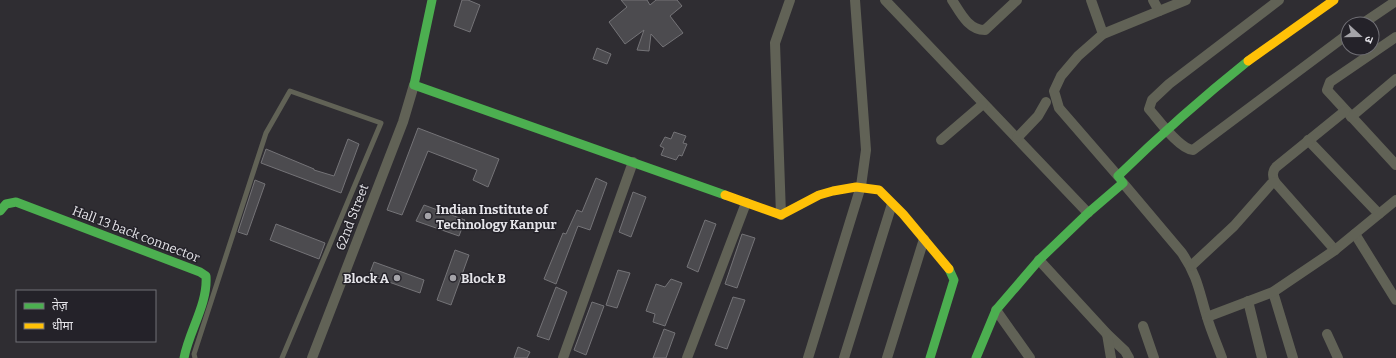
<svg xmlns="http://www.w3.org/2000/svg" width="1396" height="358" viewBox="0 0 1396 358" font-family="Bitter,'Noto Sans Devanagari',serif">
	<style>
		.building { fill: #4c4b4f; stroke: #747377 }
		.lines { fill: none; stroke-linecap: round; stroke-linejoin: round }
		.lane { stroke: #616256; stroke-width: 5 }
		.street { stroke: #616256; stroke-width: 10 }
		.fast { stroke: #4caf50; stroke-width: 9 }
		.slow { stroke: #ffc107; stroke-width: 9 }
		.poi-dot { fill: #a5a4a9; stroke: #242229; stroke-width: 1.5 }
		.labels { text-anchor: middle; dominant-baseline: central; stroke-width: 3; stroke-linejoin: round; paint-order: stroke }
		.poi-label { font-size: 13px; font-weight: bold; fill: #e5e4e9; stroke: #242229; text-anchor: start }
		.street-label { font-size: 13px; fill: #e5e4e9; stroke: #242229 }
	</style>
	<rect width="100%" height="100%" fill="#2f2d32"/>
	<g class="building">
		<polygon points="462,0 468,0 480,5 470,32 454,26"/>
		<polygon points="621,0 647,0 650,5 656,0 677,0 682,6 670,16 683,33 663,47 651,34 649,51 637,50 644,30 625,44 609,22 627,7"/>
		<polygon points="597,48 611,54 607,64 593,59"/>
		<polygon points="418,128 499,159 488,187 473,180 477,170 428,151 402,215 387,210"/>
		<polygon points="674,132 686,136 683,143 687,144 682,156 679,155 676,160 661,155 664,148 660,146 665,137 671,139"/>
		<polygon points="348,139 359,144 341,193 261,163 266,149 314,169 314,170 334,176"/>
		<polygon points="596,178 607,183 590,230 578,226 556,284 544,279 563,233 566,234 577,210 582,212"/>
		<polygon points="255,180 265,184 247,235 238,232"/>
		<polygon points="633,192 646,197 631,237 619,232"/>
		<polygon points="424,205 465,220 459,236 416,221"/>
		<polygon points="705,220 716,224 698,272 687,267"/>
		<polygon points="276,224 325,243 319,259 270,240"/>
		<polygon points="742,234 755,238 737,288 725,284"/>
		<polygon points="455,250 469,255 451,305 437,300"/>
		<polygon points="374,262 424,280 420,293 369,275"/>
		<polygon points="618,270 630,273 617,308 606,305"/>
		<polygon points="671,279 682,283 665,326 653,322 655,314 646,311 656,284 665,287"/>
		<polygon points="556,287 567,292 549,340 537,336"/>
		<polygon points="733,297 745,300 727,349 715,345"/>
		<polygon points="592,302 604,306 586,355 574,350"/>
		<polygon points="664,329 675,333 666,358 653,358"/>
		<polygon points="518,347 530,352 527,358 514,358"/>
	</g>
	<g class="lines">
		<polyline class="lane" points="195,358 194,354 266,133 290,91 381,123 282,358"/>
		<g class="street">
			<polyline points="885,0 1088,213"/>
			<path d="M952 0C960 12 968 30 985 30L1017 0"/>
			<polyline points="1091,0 1103,34"/>
			<polyline points="1153,0 1159,11"/>
			<path d="M1279 0 1169 84 1152 100 1149 109C1158 119 1179 149 1193 150L1348 34"/>
			<polyline points="1362,24 1396,1"/>
			<polyline points="1396,37 1330,82 1327,90 1396,165"/>
			<polyline points="1351,117 1396,79"/>
			<polyline points="1017,138 1038,116 1046,102"/>
			<polyline points="941,140 983,104"/>
			<polyline points="1308,140 1379,214"/>
			<polyline points="1118,176 1059,108 1054,91 1061,76 1078,56 1103,34 1186,0"/>
			<path d="M1123 183 1182 253C1198 277 1199 291 1207 317 1211 331 1217 344 1222 358"/>
			<polyline points="781,215 775,43 790,0"/>
			<polyline points="1355,234 1396,300"/>
			<path d="M1335 250 1275 182C1272 176 1272 172 1276 167L1345 111"/>
			<polyline points="1039,260 1107,334 1125,351 1129,358"/>
			<polyline points="1191,266 1234,226 1271,184 1275,182"/>
			<polyline points="1273,292 1293,358"/>
			<polyline points="1248,301 1262,358"/>
			<polyline points="996,310 1030,358"/>
			<polyline points="1207,317 1273,292 1335,250 1396,200"/>
			<polyline points="1143,326 1154,358"/>
			<polyline points="1107,334 1111,358"/>
			<polyline points="1327,334 1338,358"/>
			<polyline points="312,358 403,122 414,85"/>
			<polyline points="563,358 633,162"/>
			<polyline points="687,358 746,203"/>
			<polyline points="808,358 861,186 866,150 855,0"/>
			<polyline points="844,358 892,204"/>
			<polyline points="887,358 924,239"/>
		</g>
		<g class="fast">
			<polyline points="432,0 414,85 725,195"/>
			<path d="M0 211 6 204 16 202 200 272 206 276C208 304 189 331 184 358"/>
			<polyline points="930,358 954,280 949,269"/>
			<path d="M976 358 996 310 1039 260 1088 213 1123 183 1118 176C1160 135 1203 97 1248 61"/>
		</g>
		<g class="slow">
			<polyline points="1248,61 1334,0"/>
			<polyline points="725,195 781,215 819,195 833,191 856,187 879,190 903,214 949,269"/>
		</g>
	</g>
	<g class="poi-dot">
		<circle cx="428" cy="216" r="4"/>
		<circle cx="397" cy="278" r="4"/>
		<circle cx="453" cy="278" r="4"/>
	</g>
	<g class="labels">
		<g class="poi-label">
			<text x="436" y="209">Indian Institute of<tspan x="436" dy="15">Technology Kanpur</tspan></text>
			<text x="389" y="278" text-anchor="end">Block A</text>
			<text x="461" y="278">Block B</text>
		</g>
		<g class="street-label">
			<text transform="translate(352 217) rotate(-69)">62nd Street</text>
			<text transform="translate(136 234) rotate(21)">Hall 13 back connector</text>
		</g>
	</g>
	<rect x="16" y="290" width="140" height="52" fill="#242229" stroke="#717076"/>
	<rect x="24" y="303" width="20" height="6" fill="#4caf50" stroke="#717076"/>
	<text x="52" y="310" font-size="12" fill="#e5e4e9">तेज़</text>
	<rect x="24" y="323" width="20" height="6" fill="#ffc107" stroke="#717076"/>
	<text x="52" y="330" font-size="12" fill="#e5e4e9">धीमा</text>
	<g transform="translate(1360 36) rotate(111)"><circle r="19" fill="#242229" stroke="#717076"/>
	<path d="M0-3L7 15L0 10L-7 15Z" fill="#a5a4a9"/>
	<text y="-6" font-size="11" font-weight="bold" text-anchor="middle" fill="#e5e4e9">उ</text>
	</g>
</svg>
